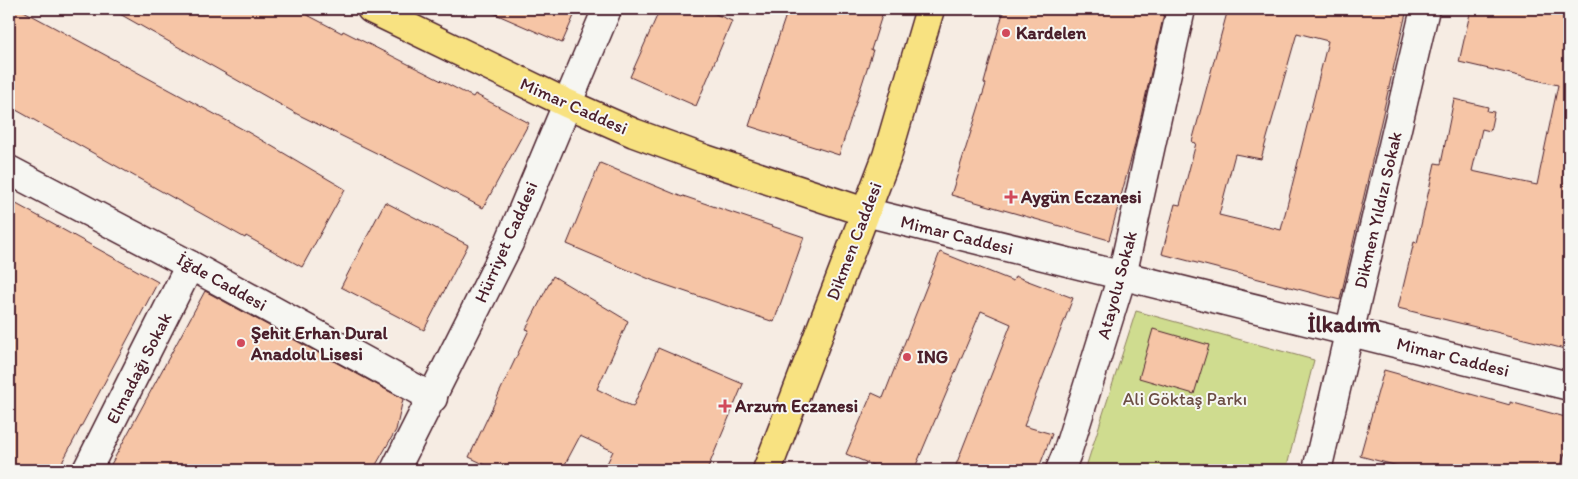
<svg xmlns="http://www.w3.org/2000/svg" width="1578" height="479" viewBox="0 0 1578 479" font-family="Itim,sans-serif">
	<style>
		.green { fill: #cfdc8f; stroke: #8c7e5d }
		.building { fill: #f6c5a6; stroke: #4a1f2b; fill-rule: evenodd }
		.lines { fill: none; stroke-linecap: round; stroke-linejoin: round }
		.minor-casing { stroke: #4a1f2b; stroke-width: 31 }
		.major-casing { stroke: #4a1f2b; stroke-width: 31 }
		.minor { stroke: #f6f6f2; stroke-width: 28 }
		.major { stroke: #f8e281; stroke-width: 28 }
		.poi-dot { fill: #d1495b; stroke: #f6f6f2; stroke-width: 2 }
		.labels { text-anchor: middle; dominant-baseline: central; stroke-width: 4; stroke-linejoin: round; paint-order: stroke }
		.poi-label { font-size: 18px; font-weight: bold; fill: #4a1f2b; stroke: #f6f6f2; text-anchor: start }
		.street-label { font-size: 18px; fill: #4a1f2b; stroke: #f6f6f2 }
		.park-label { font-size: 18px; fill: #6b4e44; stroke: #f6f6f2 }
		.district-label { font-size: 22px; font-weight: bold; fill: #4a1f2b; stroke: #f6f6f2 }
	</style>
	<rect width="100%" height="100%" fill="#f6ece3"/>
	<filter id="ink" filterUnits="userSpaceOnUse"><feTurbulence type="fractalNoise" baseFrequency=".02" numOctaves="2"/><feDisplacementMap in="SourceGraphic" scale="10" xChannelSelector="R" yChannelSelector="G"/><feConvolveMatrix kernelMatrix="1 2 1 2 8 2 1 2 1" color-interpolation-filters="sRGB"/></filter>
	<g filter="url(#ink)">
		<polygon class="green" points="1136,311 1314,360 1286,470 1085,470"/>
		<g class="building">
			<polygon points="9,9 20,9 246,131 345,189 302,267 246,236 245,238 9,106"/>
			<polygon points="111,9 296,9 342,33 343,31 473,97 475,94 529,123 483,208 413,171 297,114"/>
			<polygon points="484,9 577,9 562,43"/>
			<polygon points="660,9 704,9 732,21 696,106 630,77"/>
			<polygon points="788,9 884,9 871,50 873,50 839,155 749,126"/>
			<polygon points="1004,9 1165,9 1134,148 1109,240 951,195 986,84 984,83"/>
			<path d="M1228 9H1407L1340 300 1162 254 1175 204 1180 205 1196 143 1192 142ZM1297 33 1328 41 1281 230 1219 215 1235 154 1261 159Z"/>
			<polygon points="1471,9 1538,9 1569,16 1569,350 1398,308 1414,242 1417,243 1435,163 1441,164 1454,99 1488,107 1487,111 1494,112 1490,131 1482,129 1472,171 1537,185 1558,85 1459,62"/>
			<polygon points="600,163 682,197 683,196 804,237 774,322 654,281 567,244"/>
			<polygon points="9,200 158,282 58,470 9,470"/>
			<polygon points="385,202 468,245 424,330 341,287"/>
			<polygon points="940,252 1013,281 1015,276 1073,298 1024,426 1052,434 1038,470 954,470 1011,324 981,311 914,470 885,470 846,454 872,393 883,398"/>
			<polygon points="553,276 628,321 597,389 633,407 658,348 743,384 707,470 604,470 613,451 580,436 562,470 496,470 469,457 529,330 526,329"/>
			<polygon points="205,291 403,399 396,430 373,470 108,470"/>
			<polygon points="1153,329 1209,345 1194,394 1139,378"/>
			<polygon points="1384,370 1510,405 1510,402 1569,418 1569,443 1559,470 1413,470 1360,456"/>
		</g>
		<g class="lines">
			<g class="minor-casing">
				<g id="minor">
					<polyline points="9,170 190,265 433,398"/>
					<polyline points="865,212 1569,386"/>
					<polyline points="87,470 190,265"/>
					<polyline points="395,470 509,243 607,9"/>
					<polyline points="1060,470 1067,453 1122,276 1181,9"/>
					<polyline points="1317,470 1425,9"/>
				</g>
			</g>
			<g class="major-casing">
				<g id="major">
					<polyline points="371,9 566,103 634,133 705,159 865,212"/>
					<polyline points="767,470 887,156 930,9"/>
				</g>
			</g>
			<use href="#minor" class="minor"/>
			<use href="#major" class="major"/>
		</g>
	</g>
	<g class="poi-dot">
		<circle cx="1006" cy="33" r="5"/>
		<path d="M1008.5 189.5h5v5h5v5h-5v5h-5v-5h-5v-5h5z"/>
		<circle cx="241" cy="343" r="5"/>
		<circle cx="907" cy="357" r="5"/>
		<path d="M722.5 398.5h5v5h5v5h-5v5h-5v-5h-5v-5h5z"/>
	</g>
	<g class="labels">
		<g class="poi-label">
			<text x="1016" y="33">Kardelen</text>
			<text x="1021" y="197">Aygün Eczanesi</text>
			<text x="251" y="333">Şehit Erhan Dural<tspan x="251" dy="21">Anadolu Lisesi</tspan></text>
			<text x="917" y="357">ING</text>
			<text x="735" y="406">Arzum Eczanesi</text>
		</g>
		<g class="street-label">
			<text transform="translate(574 106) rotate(24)">Mimar Caddesi</text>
			<text transform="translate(1378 210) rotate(-77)">Dikmen Yıldızı Sokak</text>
			<text transform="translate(957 235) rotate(14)">Mimar Caddesi</text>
			<text transform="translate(854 241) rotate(-69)">Dikmen Caddesi</text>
			<text transform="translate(506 242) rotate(-66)">Hürriyet Caddesi</text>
			<text transform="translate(222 282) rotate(29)">İğde Caddesi</text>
			<text transform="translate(1117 285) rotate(-75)">Atayolu Sokak</text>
			<text transform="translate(1453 357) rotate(14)">Mimar Caddesi</text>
			<text transform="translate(139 368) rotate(-63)">Elmadağı Sokak</text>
		</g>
		<g class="park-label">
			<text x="1185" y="399">Ali Göktaş Parkı</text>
		</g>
		<g class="district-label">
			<text x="1344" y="324">İlkadım</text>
		</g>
	</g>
	<rect width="1578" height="479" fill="none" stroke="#f6f6f2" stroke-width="30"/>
	<rect x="15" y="15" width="1548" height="449" fill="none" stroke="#4a1f2b" stroke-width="2" filter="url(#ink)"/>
</svg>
